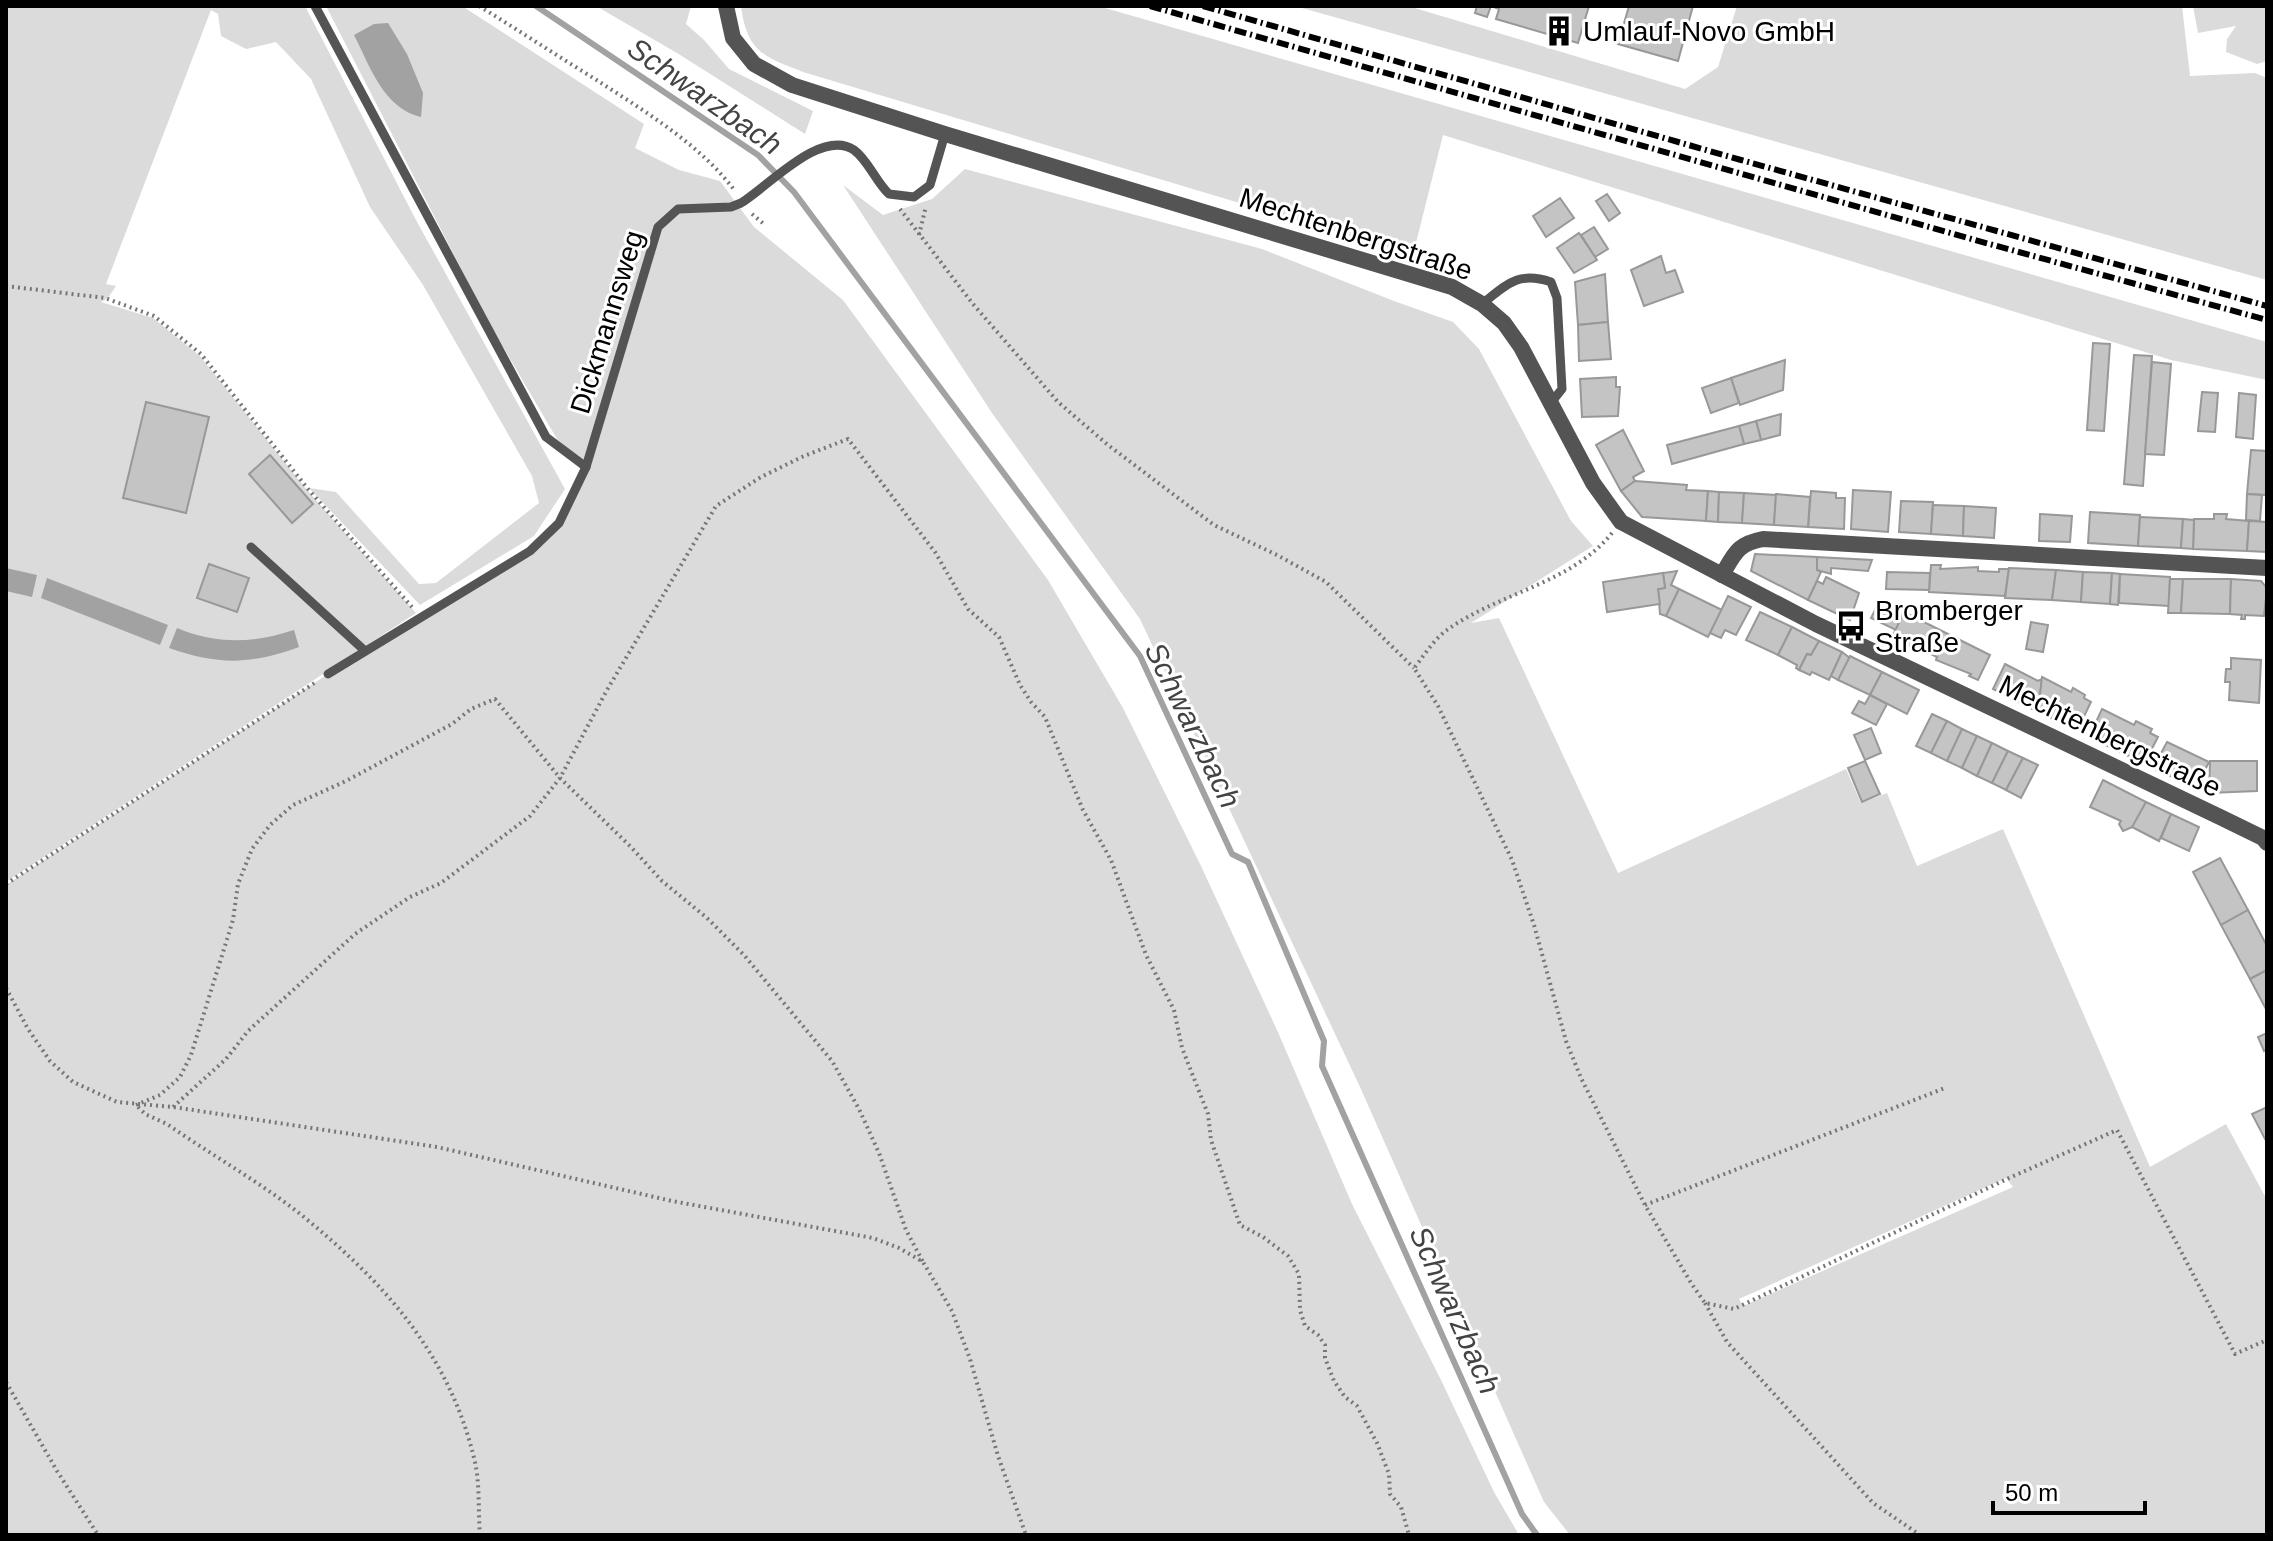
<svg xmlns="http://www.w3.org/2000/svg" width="2273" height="1541" viewBox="0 0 2273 1541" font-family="Arial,sans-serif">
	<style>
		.green { fill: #dbdbdb; fill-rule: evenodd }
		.water { fill: #a2a2a2 }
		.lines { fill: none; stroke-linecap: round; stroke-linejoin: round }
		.stream { stroke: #a2a2a2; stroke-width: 6 }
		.building { fill: #c4c4c4; stroke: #989898; stroke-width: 2 }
		.path { stroke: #767676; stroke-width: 4; stroke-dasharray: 2 4; stroke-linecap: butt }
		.service { stroke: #545454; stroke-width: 9 }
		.minor { stroke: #545454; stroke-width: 16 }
		.rail { stroke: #000; stroke-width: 6; stroke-dasharray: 12 4 2 4; stroke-linecap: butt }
		.labels { text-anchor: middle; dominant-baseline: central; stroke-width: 6; stroke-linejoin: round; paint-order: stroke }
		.poi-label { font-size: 28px; fill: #000; stroke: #fff; text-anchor: start }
		.street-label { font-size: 28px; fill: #000; stroke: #fff }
		.water-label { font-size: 30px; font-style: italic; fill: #434343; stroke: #fff }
	</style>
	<rect width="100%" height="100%" fill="#fff"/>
	<g class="green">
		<polygon points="6,6 305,6 416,220 565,489 534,536 420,605 309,488 336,492 419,584 436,583 539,503 532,476 423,285 370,207 311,79 276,42 246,49 221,36 218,14 211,10 106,284 116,286 108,298 101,302 153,318 200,356 307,490 416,613 6,882"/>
		<polygon points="326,6 462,6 644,124 635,148 679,170 720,181 754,227 843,300 1048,580 1123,708 1201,866 1277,1030 1352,1204 1441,1380 1494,1492 1519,1535 6,1535 6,885 418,615 531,552 562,525 584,463 557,439 489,323"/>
		<polygon points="596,6 691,6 686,24 704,40 729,69 813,111 805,134 677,53"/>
		<path d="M741 6H1098L2267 342V380L2171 360 1443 135 1413 255 803 72C764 57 747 52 741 6Z"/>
		<polygon points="1295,6 1408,6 1685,89 1718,67 1737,6 2182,6 2190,76 2255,73 2267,78 2267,280"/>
		<polygon points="2193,6 2267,6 2265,20 2267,22 2267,61 2257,64 2226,52 2227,39 2236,26 2198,33"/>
		<path d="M965 169 1262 249 1394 301 1453 322 1479 349 1571 521 1593 546 1471 623 1499 618 1618 873 1846 769 1861 803 1887 793 1917 866 2003 829 2150 1167 2226 1124 2267 1200V1535H1570L1544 1502 1360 1087 1140 619 992 413 843 185 883 215 932 199ZM2006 1178 2013 1187 1743 1306 1739 1299Z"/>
	</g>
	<g class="water">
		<path d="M388 23 407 54 423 93 421 117C383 108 370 66 354 35L374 24Z"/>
		<polygon points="6,568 37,575 32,597 6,591"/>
		<polygon points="47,578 168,625 160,645 41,598"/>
		<path d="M177 628C217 645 254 643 294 630L299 647C250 665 218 665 169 648Z"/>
	</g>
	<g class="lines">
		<polyline class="stream" points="536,6 758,155 794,192 1140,656 1232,854 1248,862 1324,1041 1322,1066 1522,1514 1537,1535"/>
	</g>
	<g class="building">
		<polygon points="1477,6 1589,6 1578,43 1496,19 1499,9 1491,6 1487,17 1475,13"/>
		<polygon points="1629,6 1693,6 1678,61 1618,44"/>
		<polygon points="1607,194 1620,213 1609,221 1596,201"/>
		<polygon points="1560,198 1574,218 1546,237 1533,216"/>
		<polygon points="1594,227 1608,249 1595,257 1581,235"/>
		<polygon points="1579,233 1597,260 1574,273 1557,248"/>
		<polygon points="1661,256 1666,273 1675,270 1683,292 1644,306 1631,270"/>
		<polygon points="1605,274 1608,322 1578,325 1575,282"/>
		<polygon points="1608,322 1611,359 1579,361 1578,325"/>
		<polygon points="2093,343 2110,344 2104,431 2087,430"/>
		<polygon points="2134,355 2152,356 2143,486 2124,484"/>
		<polygon points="1785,360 1783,390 1740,405 1731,378"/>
		<polygon points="2152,362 2171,364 2164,455 2145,454"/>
		<polygon points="1616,377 1616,387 1620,387 1618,416 1582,417 1580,379"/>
		<polygon points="1731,378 1739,403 1711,413 1702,388"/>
		<polygon points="2202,392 2218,393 2215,432 2198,431"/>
		<polygon points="2239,393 2256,395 2253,439 2236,437"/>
		<polygon points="146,402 209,417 186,513 123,498"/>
		<polygon points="1781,414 1780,435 1761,440 1756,421"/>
		<polygon points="1756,421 1761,440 1744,444 1739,426"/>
		<polygon points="1739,426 1744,444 1672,464 1667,445"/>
		<polygon points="1623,430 1644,471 1633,477 1635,481 1621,491 1596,445"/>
		<polygon points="2251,450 2267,451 2266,495 2247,494"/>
		<polygon points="270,455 313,504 292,523 249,474"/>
		<polygon points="1635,481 1687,485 1686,490 1708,491 1706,521 1642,517 1621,491"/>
		<polygon points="1853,490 1891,492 1888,532 1851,529"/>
		<polygon points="1708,491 1719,492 1718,522 1706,521"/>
		<polygon points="1811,491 1836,493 1836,498 1845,498 1844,529 1808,527"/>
		<polygon points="1719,492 1744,493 1742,523 1718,522"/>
		<polygon points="1744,493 1776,495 1774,525 1742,523"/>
		<polygon points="1776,494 1810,497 1808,527 1774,525"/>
		<polygon points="2247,494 2262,495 2260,521 2246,520"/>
		<polygon points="1901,501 1933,502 1931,534 1899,532"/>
		<polygon points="1933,505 1964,506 1963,536 1931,534"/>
		<polygon points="1964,506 1996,508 1994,538 1963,536"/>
		<polygon points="2090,512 2140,515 2138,546 2088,543"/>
		<polygon points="2040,514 2072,516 2070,542 2039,541"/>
		<polygon points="2214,514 2227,514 2226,519 2249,521 2247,551 2193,549 2194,519 2214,519"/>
		<polygon points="2140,517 2183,519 2181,548 2138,546"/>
		<polygon points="2183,519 2194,520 2193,549 2181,548"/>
		<polygon points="2249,521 2267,522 2267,552 2247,551"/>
		<polygon points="1755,554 1817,557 1817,570 1821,572 1808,600 1751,571"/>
		<polygon points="1817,557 1872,560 1868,571 1831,568 1831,574 1817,570"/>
		<polygon points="209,564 249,578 237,612 197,598"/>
		<polygon points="1931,565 1941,565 1940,569 1978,567 1978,571 1999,572 1999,569 2009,569 2005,596 1929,592"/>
		<polygon points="2009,568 2056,570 2052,600 2005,598"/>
		<polygon points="2056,570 2083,572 2081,602 2052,600"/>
		<polygon points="1677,571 1671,585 1679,589 1666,616 1660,614 1658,589 1665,588 1663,573"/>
		<polygon points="1887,572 1930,573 1929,590 1886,589"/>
		<polygon points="2083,572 2112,573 2110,604 2081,602"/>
		<polygon points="1663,573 1665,588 1658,589 1660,604 1607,612 1603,582"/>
		<polygon points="2112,573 2120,574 2118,605 2110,604"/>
		<polygon points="2120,574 2170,577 2169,606 2119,603"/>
		<polygon points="1826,577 1859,593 1850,620 1808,600 1817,581 1823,584"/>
		<polygon points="2170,579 2183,579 2181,613 2168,613"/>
		<polygon points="2183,579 2231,579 2230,614 2181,613"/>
		<polygon points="2231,579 2261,581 2267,588 2264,616 2245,615 2245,619 2241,619 2242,615 2230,614"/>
		<polygon points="1679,589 1722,610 1708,637 1666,616"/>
		<polygon points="1728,596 1751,607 1736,635 1725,630 1721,638 1710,633"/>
		<polygon points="1879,602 1903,614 1896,630 1871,618"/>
		<polygon points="1760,612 1792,627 1778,655 1746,640"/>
		<polygon points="1904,612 1990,655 1978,680 1969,676 1971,674 1936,660 1937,657 1919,648 1918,650 1901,643 1903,640 1893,635"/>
		<polygon points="2031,622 2048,625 2043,652 2026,649"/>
		<polygon points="1792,627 1819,641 1811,655 1807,654 1799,670 1796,668 1797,665 1778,655"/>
		<polygon points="1819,641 1842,652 1829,680 1812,672 1810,675 1799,670 1807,654 1811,655"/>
		<polygon points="1842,652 1850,658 1838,680 1831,676"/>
		<polygon points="1850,656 1882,672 1870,695 1838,680"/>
		<polygon points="2231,658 2261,660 2259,703 2229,700 2230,682 2225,682 2226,669 2231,669"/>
		<polygon points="2005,664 2038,681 2042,679 2038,712 1993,689"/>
		<polygon points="1882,672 1919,690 1907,714 1870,695"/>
		<polygon points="2042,677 2071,692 2073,688 2085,695 2084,698 2091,702 2077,731 2038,712"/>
		<polygon points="1870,695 1887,704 1876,725 1852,713 1859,701 1865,704"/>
		<polygon points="2102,709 2134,725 2136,721 2152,729 2150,733 2158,737 2144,764 2089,737"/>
		<polygon points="1932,714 1947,721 1931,753 1916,746"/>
		<polygon points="1947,721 1962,729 1947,761 1931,753"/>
		<polygon points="1871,728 1881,753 1865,760 1854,735"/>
		<polygon points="1962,729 1977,736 1962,768 1947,761"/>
		<polygon points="1977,736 1992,743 1977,776 1962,768"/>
		<polygon points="2167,742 2209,762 2196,788 2153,768"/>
		<polygon points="1992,743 2008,751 1992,783 1977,776"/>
		<polygon points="2008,751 2023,758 2006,790 1992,783"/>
		<polygon points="2023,758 2038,765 2021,798 2006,790"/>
		<polygon points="1865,761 1880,794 1862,802 1848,768"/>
		<polygon points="2210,761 2257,761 2257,791 2209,793"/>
		<polygon points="2103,780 2146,802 2135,826 2123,831 2119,824 2121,821 2090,807"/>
		<polygon points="2146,802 2171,814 2159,841 2132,827"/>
		<polygon points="2171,814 2199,827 2189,851 2161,838"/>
		<polygon points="2220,858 2248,910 2221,925 2193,872"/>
		<polygon points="2248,910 2267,946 2267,970 2250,979 2221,925"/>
		<polygon points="2267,970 2267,1011 2250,979"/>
		<polygon points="2267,1033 2267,1049 2264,1051 2258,1037"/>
		<polygon points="2267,1107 2267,1138 2265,1139 2252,1114"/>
	</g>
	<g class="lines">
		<g class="path">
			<path d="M479 6C518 30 556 55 595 79 644 111 700 144 735 191"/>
			<polyline points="900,209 973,304 1058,402 1108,445 1214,525 1277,555 1326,582 1414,668"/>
			<polyline points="752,214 764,224"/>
			<polyline points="919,235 926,206"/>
			<polyline points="6,286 105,298 154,316 201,354 308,489 412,607"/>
			<path d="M1612 533C1571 584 1498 593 1447 630 1434 639 1424 656 1414 668L1438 706 1512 860 1534 925 1566 1041 1581 1078 1645 1205 1691 1283 1705 1303 1734 1309 2009 1178 2117 1130 2235 1354 2267 1340"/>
			<polyline points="6,884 316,682"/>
			<polyline points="6,988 28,1029 50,1061 73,1082 117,1102 173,1107 437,1147 672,1201 873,1238 899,1248 923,1262 952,1311 970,1359 998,1456 1026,1535"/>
			<polyline points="136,1105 160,1095 180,1077 191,1055 233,920 238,884 252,849 270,825 293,805 346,781 452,724 471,709 495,699 560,778 631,847 662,881 707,918 744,955 832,1061 859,1109 879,1153 906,1230 923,1262"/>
			<path d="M138 1107 145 1114 167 1124C210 1154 258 1181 299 1213 383 1281 450 1354 475 1462 480 1485 478 1511 480 1535"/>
			<polyline points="173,1107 226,1059 248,1031 355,934 410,897 441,883 530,816 560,778 607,690 716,506 761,477 804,456 848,439 935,552 968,609 999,637 1020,685 1031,702 1045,717 1083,810 1111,860 1146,955 1174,1010 1182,1048 1208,1114 1211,1140 1240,1225 1263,1237 1288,1256 1299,1274 1300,1310 1305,1326 1318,1335 1325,1345 1325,1358 1334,1381 1345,1397 1357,1406 1377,1443 1389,1474 1390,1494 1401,1507 1409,1535"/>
			<polyline points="1645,1205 1945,1088"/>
			<polyline points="1705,1303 1727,1342 1873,1503 1920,1535"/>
			<polyline points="6,1382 57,1471 98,1535"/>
		</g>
		<g class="service">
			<polyline points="315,6 546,437 586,467"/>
			<path d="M1482 304C1507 284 1518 271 1551 282L1557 298 1562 389 1550 404"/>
			<polyline points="251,547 364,650"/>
			<path d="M328 674 530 551 559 523 586 467 658 227 678 209 731 207 741 203C769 186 821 128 854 150 868 160 876 182 889 194L914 197 930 185 945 134"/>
		</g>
		<g class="minor">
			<polyline points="726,6 733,38 754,64 792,85 945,134 1452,287 1482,304 1504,323 1521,347 1593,483 1621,522 1816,624 2220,817 2263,838 2267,843"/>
			<path d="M1722 575C1735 553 1737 544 1763 539L2267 568"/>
		</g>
		<g class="rail">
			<polyline points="1150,6 1975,240 2267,320"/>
			<polyline points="1203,6 1741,160 2267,306"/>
		</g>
	</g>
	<defs>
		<g id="building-bare" transform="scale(2.4)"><path d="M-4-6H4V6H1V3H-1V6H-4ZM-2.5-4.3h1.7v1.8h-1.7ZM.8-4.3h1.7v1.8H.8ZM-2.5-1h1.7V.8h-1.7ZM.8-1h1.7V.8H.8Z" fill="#000" stroke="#fff" stroke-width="2.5" paint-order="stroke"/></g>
		<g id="bus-bare" transform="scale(2.4)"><path d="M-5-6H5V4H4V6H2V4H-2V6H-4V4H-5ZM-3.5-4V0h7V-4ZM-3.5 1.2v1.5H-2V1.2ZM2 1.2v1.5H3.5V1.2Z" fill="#000" stroke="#fff" stroke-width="2.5" paint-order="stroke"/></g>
	</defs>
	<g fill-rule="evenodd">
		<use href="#building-bare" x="1559" y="31"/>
		<use href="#bus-bare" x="1851" y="626"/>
	</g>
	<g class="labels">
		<g class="poi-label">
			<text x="1583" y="31">Umlauf-Novo GmbH</text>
			<text x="1875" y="610">Bromberger<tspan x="1875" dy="32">Straße</tspan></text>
		</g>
		<g class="street-label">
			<text transform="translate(1356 234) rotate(18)">Mechtenbergstraße</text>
			<text transform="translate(607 322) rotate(-73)">Dickmannsweg</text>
			<text transform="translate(2110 736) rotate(26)">Mechtenbergstraße</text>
		</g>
		<g class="water-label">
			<text transform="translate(705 96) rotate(35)">Schwarzbach</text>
			<text transform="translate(1193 725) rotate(64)">Schwarzbach</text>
			<text transform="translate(1455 1310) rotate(66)">Schwarzbach</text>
		</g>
	</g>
	<rect width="2273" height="1541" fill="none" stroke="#000000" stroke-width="16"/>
	<path d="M1993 1501v12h152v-12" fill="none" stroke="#000000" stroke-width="4"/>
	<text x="2005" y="1501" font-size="24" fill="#000000" stroke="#ffffff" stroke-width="6" paint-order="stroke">50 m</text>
</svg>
